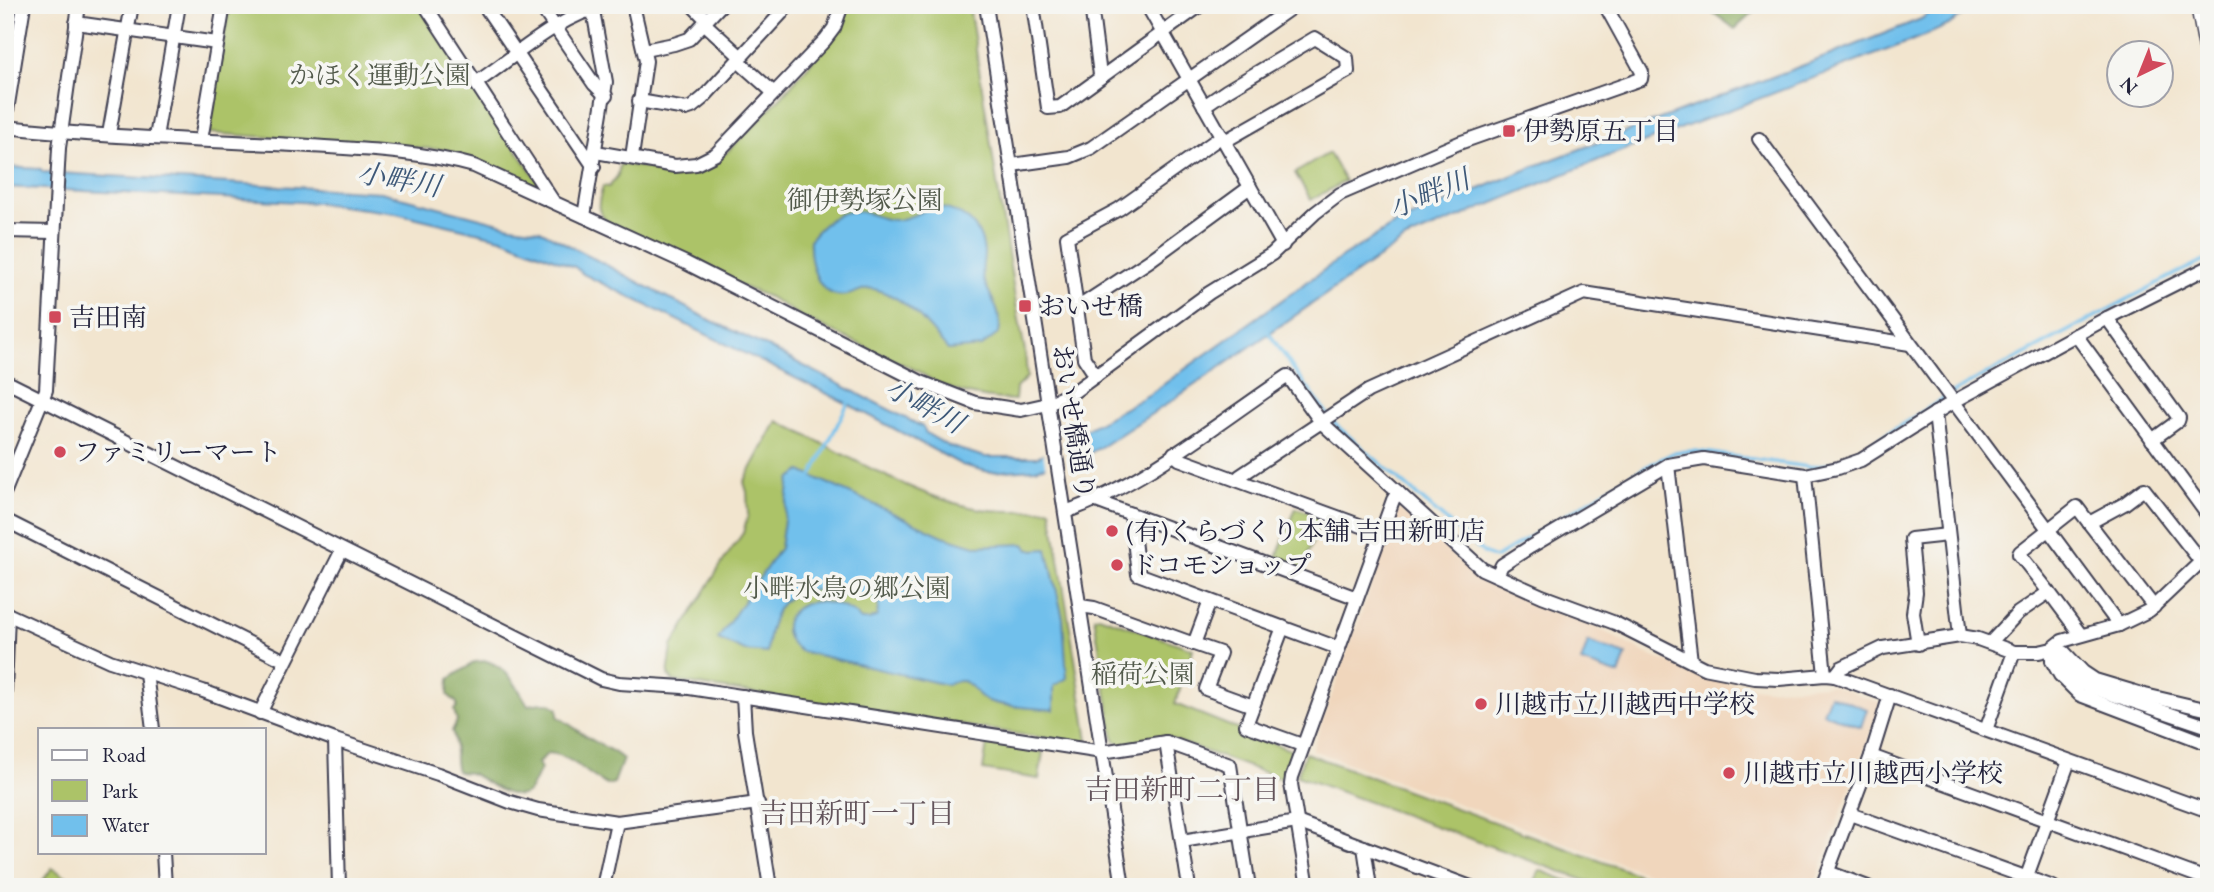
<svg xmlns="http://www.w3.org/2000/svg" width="2214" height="892" viewBox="0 0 2214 892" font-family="'EB Garamond','Noto Serif JP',serif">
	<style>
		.built { fill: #f0d6bc }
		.green { fill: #acc368; stroke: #677252; stroke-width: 2 }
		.forest { fill: #89a95c; stroke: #56664c; stroke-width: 2 }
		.water { fill: #71c0ec; stroke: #4a7194; stroke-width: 2 }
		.pier { fill: #f2e5cf }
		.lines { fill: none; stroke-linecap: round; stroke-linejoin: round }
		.stream { stroke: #71c0ec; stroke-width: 3.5 }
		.minor-casing { stroke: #413f51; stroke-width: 16 }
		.highway-casing { stroke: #413f51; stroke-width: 21 }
		.minor { stroke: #fff; stroke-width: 12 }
		.highway { stroke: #fff; stroke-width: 18 }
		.poi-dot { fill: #d1495b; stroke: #f6f6f2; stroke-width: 2.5 }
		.labels { text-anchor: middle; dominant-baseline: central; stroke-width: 7; stroke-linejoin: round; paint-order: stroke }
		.park-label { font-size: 26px; fill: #525a4b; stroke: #f6f6f2 }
		.poi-label { font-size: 26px; fill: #22223b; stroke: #f6f6f2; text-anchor: start }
		.street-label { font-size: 26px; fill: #22223b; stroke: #f6f6f2 }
		.water-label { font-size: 28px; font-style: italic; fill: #3e5979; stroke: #f6f6f2 }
		.neighbourhood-label { font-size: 28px; fill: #63545b; stroke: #f6f6f2 }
	</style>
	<rect width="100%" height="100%" fill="#f6f6f2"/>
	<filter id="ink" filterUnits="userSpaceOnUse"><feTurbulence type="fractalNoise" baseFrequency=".0143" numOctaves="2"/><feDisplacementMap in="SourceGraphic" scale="14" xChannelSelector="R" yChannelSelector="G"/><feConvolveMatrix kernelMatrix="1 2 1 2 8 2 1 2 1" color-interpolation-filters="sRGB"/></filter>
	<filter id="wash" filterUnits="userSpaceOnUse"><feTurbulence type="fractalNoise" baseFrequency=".00686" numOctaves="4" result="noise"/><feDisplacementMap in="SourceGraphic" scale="28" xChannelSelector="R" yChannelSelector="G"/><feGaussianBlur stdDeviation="1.57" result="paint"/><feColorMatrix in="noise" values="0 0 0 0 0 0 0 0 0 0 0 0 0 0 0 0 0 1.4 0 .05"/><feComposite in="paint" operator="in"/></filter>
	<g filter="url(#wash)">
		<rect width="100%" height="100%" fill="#f2e5cf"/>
		<polygon class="built" points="1399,509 1479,579 1499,585 1546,609 1593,626 1655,658 1728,683 1766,689 1831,685 1881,703 1814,887 1685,887 1312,750"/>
		<g class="green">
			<polygon points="229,5 418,5 544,190 447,150 209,133"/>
			<path d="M848 5H969L1016 304 1025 351 1027 377 1016 388 1015 400C978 398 948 393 918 371L805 319 769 297 735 284 610 224C594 210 598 205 603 186L609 187 618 175 620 164 682 172 711 164 725 154 781 97 840 29Z"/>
			<polygon points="1329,153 1345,181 1311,200 1295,173"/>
			<path d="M777 421C840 450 901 491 970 507 996 513 1024 511 1051 509L1088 740 1084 744 673 681 668 675 672 646 722 563 743 533 748 515 747 492 744 482Z"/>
			<polygon points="1296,508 1322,517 1303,568 1276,559"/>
			<polygon points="1099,616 1193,649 1175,704 1295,752 1285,780 1166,737 1122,745 1114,740 1094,617"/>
			<polygon points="987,743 1043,752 1039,779 983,770"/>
			<polygon points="1305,753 1669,886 1603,887 1297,776"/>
			<polygon points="52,868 79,884 78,887 38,887"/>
			<polygon points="1539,870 1584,887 1533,887"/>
		</g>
		<g class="forest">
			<polygon points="1703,5 1761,5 1735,29"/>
			<path d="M487 661C509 669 517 687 528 705 539 704 548 699 558 709V717C567 722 574 728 583 734 596 744 611 748 623 759L614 783 607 785C586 774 571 755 548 753L538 763 541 769C535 776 533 788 527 793 512 803 486 780 472 774 466 771 463 774 457 771 452 758 458 743 452 731L457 721 454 710 457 707V703L448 695 449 679 475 662Z"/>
		</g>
		<g class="water">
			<polygon points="1941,5 1976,5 1949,25 1924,36 1611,155 1406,239 1170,402 1104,445 1081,458 1035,469 989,472 962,465 846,403 583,274 575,267 501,238 396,213 318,203 5,187 5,167 41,169 42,172 381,192 511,226 540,230 706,318 773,350 923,427 926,433 948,446 985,457 1037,457 1150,394 1342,257 1395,224 1535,166 1820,59 1921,19"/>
			<path d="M937 207C963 211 982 225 984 253 984 262 980 272 984 281 991 298 1003 314 999 333L981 347 948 350C930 329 911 302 883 292 863 284 863 292 847 295 816 300 809 260 810 239 825 221 842 206 867 213 876 216 885 220 894 220 910 220 922 209 937 207Z"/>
			<path d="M801 471 943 536 975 546 1025 544 1029 550 1047 549 1063 618 1067 678 1054 686V710C1036 708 1003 707 988 701 971 695 972 672 947 685L800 651C780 637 781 614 805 604 821 598 851 606 861 620H869L877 616 879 601C872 595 866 593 858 598 844 596 828 591 814 590 778 589 769 624 767 653L745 651 718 639 780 548 790 479Z"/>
			<polygon points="1588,642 1626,655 1619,675 1581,662"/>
			<polygon points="1830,695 1867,709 1861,727 1823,713"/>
		</g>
		<polygon class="pier" points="1067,437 1071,464 1046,470 1043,450"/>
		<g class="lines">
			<g class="stream">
				<polyline points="1267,330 1294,370 1336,425 1485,554 1495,558 1638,471 1675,452 1695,451 1809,467 1834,463 1850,457 1957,390 2179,272 2209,259"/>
				<polyline points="812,476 848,403"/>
			</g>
		</g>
	</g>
	<g filter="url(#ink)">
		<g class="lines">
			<g class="minor-casing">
				<g id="minor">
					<polyline points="425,5 553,201"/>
					<polyline points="484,5 594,167"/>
					<polyline points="540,5 594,84 606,96"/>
					<polyline points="692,5 707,20"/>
					<polyline points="986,5 1123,887"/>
					<polyline points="1033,5 1048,108 1060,107 1201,5"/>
					<polyline points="1091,5 1100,75"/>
					<polyline points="1147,5 1283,245"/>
					<polyline points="76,23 217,43"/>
					<polyline points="704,23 741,57"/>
					<polyline points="644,50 674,44 689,39 721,5"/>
					<polyline points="738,61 774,93"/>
					<path d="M476 83C517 55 558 16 607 5"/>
					<polyline points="639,101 686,109 692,107 703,98 789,5"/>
					<polyline points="1204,106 1226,91 1315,38 1347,58 1348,71 1225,141"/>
					<polyline points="5,123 24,5"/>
					<path d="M5 127C101 137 198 140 294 145 354 149 416 150 474 166L686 263 921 382 975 403 1021 410 1048 404 1075 391 1209 293 1272 254 1315 213 1340 194 1459 143 1641 79 1642 72 1605 5"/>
					<polyline points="109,134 132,5"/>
					<polyline points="156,137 179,5"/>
					<polyline points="1759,139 2119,625"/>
					<polyline points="201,140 224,5"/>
					<polyline points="596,152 675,166 696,164 716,154 825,40 834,28 842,5"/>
					<polyline points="632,157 646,61 633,5"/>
					<polyline points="1012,165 1069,157 1091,148 1295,5"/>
					<polyline points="584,216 606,82 592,5"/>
					<polyline points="5,231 54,232"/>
					<polyline points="1077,308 1149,261 1250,187"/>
					<polyline points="2107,318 2179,418 2178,421 2152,440"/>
					<polyline points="2076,335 2209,517"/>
					<polyline points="1096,376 1084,358 1067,237 1119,209 1222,136"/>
					<polyline points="5,381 601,679 619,683 683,687 1102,752 1166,742 1230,765 1249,887"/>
					<polyline points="1935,413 1960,636"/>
					<polyline points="1174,453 1179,459 1381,533"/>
					<polyline points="1668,465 1691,661"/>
					<polyline points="1805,475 1825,675"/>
					<polyline points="1238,480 1240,476 1368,391 1584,293 1910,344"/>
					<polyline points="5,491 46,390 59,148 79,5"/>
					<polyline points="1096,501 1357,598"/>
					<path d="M1065 512C1143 485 1219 422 1288 376L1321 422 1482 569 1542 596 1615 623 1704 668 1755 678 1779 679 1825 675 1835 676 2209 811"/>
					<polyline points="1131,514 1138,574 1338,648"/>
					<polyline points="5,520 285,661"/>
					<polyline points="2089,523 2154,607"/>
					<polyline points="1497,575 1502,565 1530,547 1668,465 1704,459 1805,475 1838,468 1861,460 1953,402 2107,318 2209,267"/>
					<polyline points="2049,592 2081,635"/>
					<polyline points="1080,606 1094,608 1194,644 1210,601"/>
					<polyline points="5,613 110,661 203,691 335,740 438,774 510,802 538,810 617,822 758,803"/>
					<polyline points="1283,627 1246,725 1302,745"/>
					<polyline points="1990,643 2018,613 2049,592 2019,554 2020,552 2077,507 2089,523 2124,504 2144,489 2202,563"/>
					<polyline points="1194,644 1220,653 1206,689 1253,706"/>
					<polyline points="1918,644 1913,613 1916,592 1911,539 1948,535"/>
					<polyline points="2052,649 2052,661 2060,675 2080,695 2209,744"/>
					<polyline points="2054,649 2064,652 2083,672 2095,680 2145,695 2209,710"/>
					<polyline points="2055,652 2076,678 2087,686 2209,727"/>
					<polyline points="146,673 153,729"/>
					<polyline points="1835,676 1841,668 1883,648 1960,636 1978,639 2014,652 2039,652 2052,649 2062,641 2119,625 2150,610 2209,554"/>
					<polyline points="5,692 8,614"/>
					<polyline points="743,696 745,731 770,887"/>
					<polyline points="260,713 342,550"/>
					<polyline points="1986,730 2014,652"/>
					<polyline points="335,740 339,887"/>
					<polyline points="1166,742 1189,887"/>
					<polyline points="1871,756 2209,880"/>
					<polyline points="1850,814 2053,887"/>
					<polyline points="1182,841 1297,822 1471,887"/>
					<polyline points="1364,847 1370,887"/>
					<polyline points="163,852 165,887"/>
					<polyline points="1828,872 1868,887"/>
					<polyline points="603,887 617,822"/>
					<polyline points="1308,887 1291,784 1292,777 1393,500 1398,492"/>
					<polyline points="1822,887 1871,756 1890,695"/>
					<polyline points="2023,887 2069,761"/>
				</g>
			</g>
			<g class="highway-casing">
				<polyline id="highway" points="2200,5 2209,53"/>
			</g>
			<use href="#minor" class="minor"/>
			<use href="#highway" class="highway"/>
		</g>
	</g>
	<g class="poi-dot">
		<rect x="1502" y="124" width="14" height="14" rx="3.5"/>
		<rect x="1018" y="299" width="14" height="14" rx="3.5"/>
		<rect x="48" y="310" width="14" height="14" rx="3.5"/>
		<circle cx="60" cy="452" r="7"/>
		<circle cx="1112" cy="531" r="7"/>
		<circle cx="1117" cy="565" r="7"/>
		<circle cx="1481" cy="704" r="7"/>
		<circle cx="1729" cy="773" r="7"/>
	</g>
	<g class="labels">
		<g class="park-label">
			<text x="380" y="75">かほく運動公園</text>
			<text x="865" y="200">御伊勢塚公園</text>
			<text x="847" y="588">小畔水鳥の郷公園</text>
			<text x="1143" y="674">稲荷公園</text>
		</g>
		<g class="poi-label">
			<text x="1523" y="131">伊勢原五丁目</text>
			<text x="1039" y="306">おいせ橋</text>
			<text x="69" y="317">吉田南</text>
			<text x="74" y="452">ファミリーマート</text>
			<text x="1126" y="531">(有)くらづくり本舗 吉田新町店</text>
			<text x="1131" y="565">ドコモショップ</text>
			<text x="1495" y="704">川越市立川越西中学校</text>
			<text x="1743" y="773">川越市立川越西小学校</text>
		</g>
		<g class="street-label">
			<text transform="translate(1074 422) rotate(81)">おいせ橋通り</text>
		</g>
		<g class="water-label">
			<text transform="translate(399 179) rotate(10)">小畔川</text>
			<text transform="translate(1429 193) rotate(-22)">小畔川</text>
			<text transform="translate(925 405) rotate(29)">小畔川</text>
		</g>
		<g class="neighbourhood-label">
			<text x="1182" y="789">吉田新町二丁目</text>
			<text x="857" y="813">吉田新町一丁目</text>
		</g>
	</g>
	<rect width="2214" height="892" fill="none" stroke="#f6f6f2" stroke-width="28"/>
	<rect x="38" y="728" width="228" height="126" fill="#f6f6f2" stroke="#a1a1a9" stroke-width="2"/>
	<rect x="52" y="750" width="35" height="10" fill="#ffffff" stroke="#a1a1a9" stroke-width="2"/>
	<text x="102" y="762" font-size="21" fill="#22223b">Road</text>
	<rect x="52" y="780" width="35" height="21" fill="#acc368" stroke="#a1a1a9" stroke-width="2"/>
	<text x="102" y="798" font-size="21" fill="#22223b">Park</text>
	<rect x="52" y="815" width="35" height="21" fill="#71c0ec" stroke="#a1a1a9" stroke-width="2"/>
	<text x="102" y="832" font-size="21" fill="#22223b">Water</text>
	<g transform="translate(2140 74) rotate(223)"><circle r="33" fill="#f6f6f2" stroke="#a1a1a9" stroke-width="2"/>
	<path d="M0-5L12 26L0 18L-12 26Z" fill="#d1495b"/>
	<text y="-10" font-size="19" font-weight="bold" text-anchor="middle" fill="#22223b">N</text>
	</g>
</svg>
